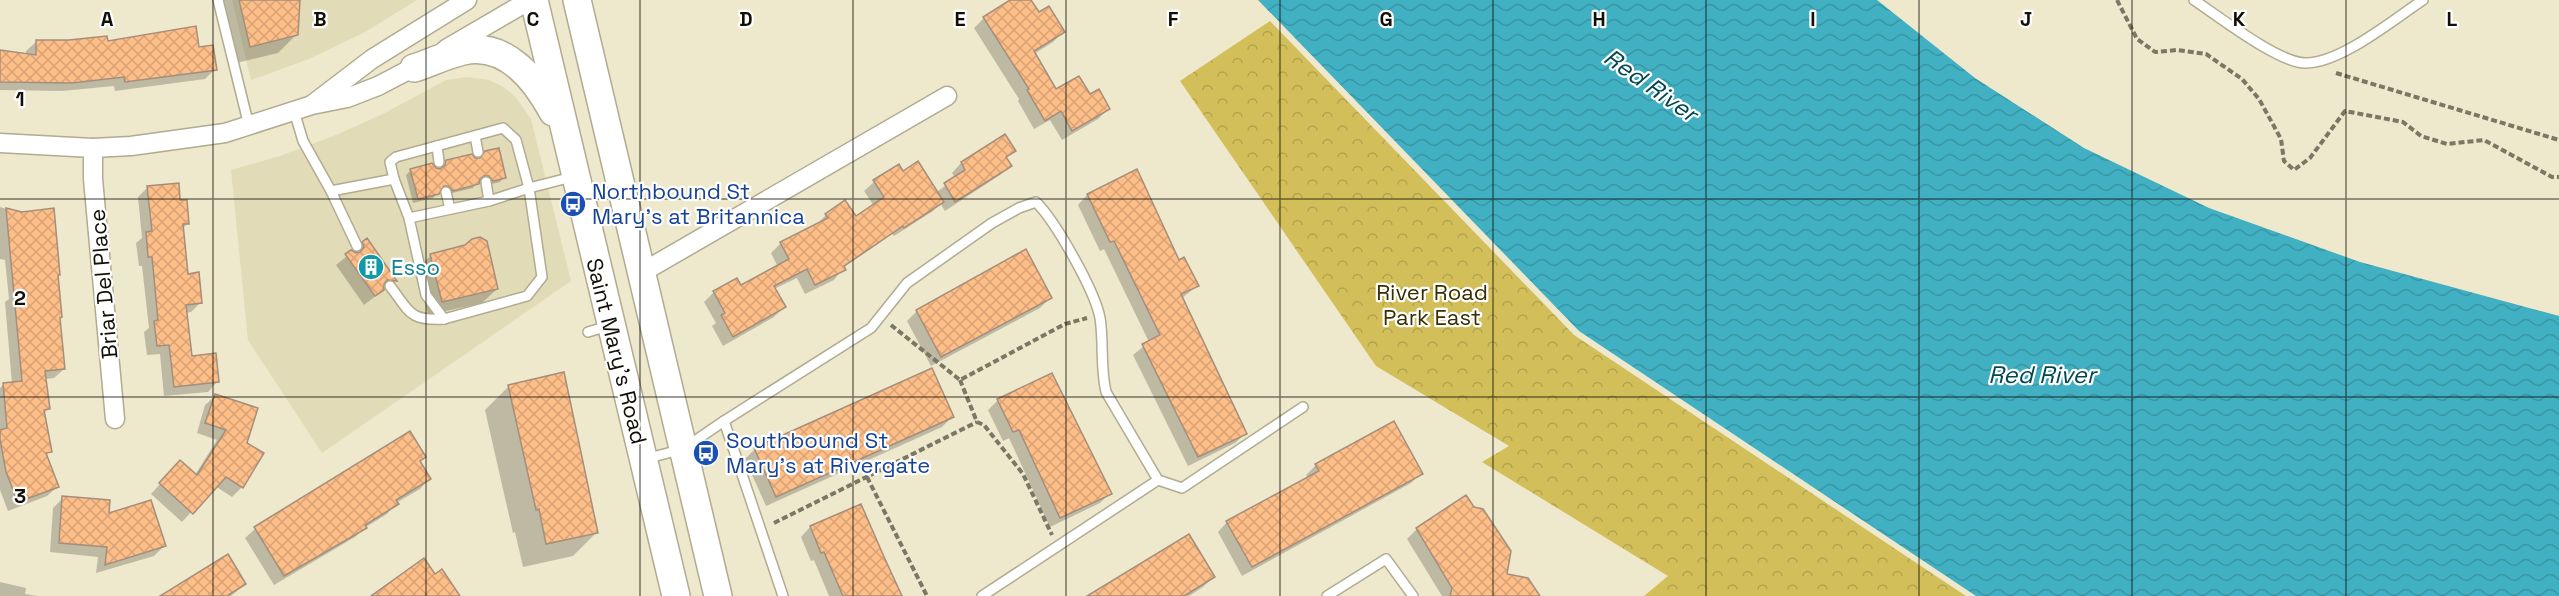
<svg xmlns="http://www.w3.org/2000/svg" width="2559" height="596" viewBox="0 0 2559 596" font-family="'Space Grotesk',sans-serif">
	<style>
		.built { fill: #e2dbb8 }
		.park { fill: url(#park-crowns) }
		.water { fill: url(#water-waves) }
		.shadow { fill: #0003 }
		.building { fill: url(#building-cross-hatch); stroke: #a58e7c; stroke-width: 1.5 }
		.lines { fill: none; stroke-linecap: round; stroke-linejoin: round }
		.lane-casing { stroke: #b0ab91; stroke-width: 12 }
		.street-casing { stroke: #b0ab91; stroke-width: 21 }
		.secondary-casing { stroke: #b0ab91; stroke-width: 30 }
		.path { stroke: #7b7765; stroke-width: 4; stroke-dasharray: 6 3; stroke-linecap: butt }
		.lane { stroke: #fff; stroke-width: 9 }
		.street { stroke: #fff; stroke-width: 18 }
		.secondary { stroke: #fff; stroke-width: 27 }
		.grid { fill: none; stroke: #110f06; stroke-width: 1.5; stroke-opacity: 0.55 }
		.labels { text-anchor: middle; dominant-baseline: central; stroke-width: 4.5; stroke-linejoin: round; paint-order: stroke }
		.transit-label { font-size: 22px; fill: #164399; stroke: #fff; text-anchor: start }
		.culture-label { font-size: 22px; fill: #0d838f; stroke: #fff; text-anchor: start }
		.street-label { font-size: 22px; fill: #110f06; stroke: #fff }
		.park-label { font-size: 22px; fill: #372f01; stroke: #fff }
		.water-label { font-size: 24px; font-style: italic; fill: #024851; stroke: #fff }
		.grid-label { font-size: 20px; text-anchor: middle; font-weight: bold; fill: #110f06; stroke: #fff; stroke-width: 4.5; stroke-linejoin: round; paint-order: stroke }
	</style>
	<defs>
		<pattern id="park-crowns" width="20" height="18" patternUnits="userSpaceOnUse" patternTransform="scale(1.5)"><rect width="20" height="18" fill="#d3bf5a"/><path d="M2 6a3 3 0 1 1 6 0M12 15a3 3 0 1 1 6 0" fill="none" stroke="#b4a34d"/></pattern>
		<pattern id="water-waves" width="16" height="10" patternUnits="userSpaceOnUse" patternTransform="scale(1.5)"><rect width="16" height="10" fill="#41b0c2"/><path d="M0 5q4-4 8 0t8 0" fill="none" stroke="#3896a5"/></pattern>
		<pattern id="building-cross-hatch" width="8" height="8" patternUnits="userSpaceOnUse" patternTransform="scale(1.5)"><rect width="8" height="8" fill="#febe88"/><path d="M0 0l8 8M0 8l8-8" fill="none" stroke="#d9a274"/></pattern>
	</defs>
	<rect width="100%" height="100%" fill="#eee8cc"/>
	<g class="built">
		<polygon points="232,0 417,0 365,32 309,59 251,80"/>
		<polygon points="467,77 489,80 502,86 514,95 531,119 571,281 322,453 248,340 231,170 280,156 336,135 383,114 446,80"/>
	</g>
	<polygon class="park" points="1270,21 1574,335 1966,596 1644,596 1668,576 1482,462 1509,446 1376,366 1180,81"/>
	<polygon class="water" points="1258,0 1877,0 1975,78 2084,148 2209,208 2360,262 2559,316 2559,596 1976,596 1579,331"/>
	<g class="shadow">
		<polygon points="216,0 298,0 296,35 278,53 232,64"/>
		<polygon points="1013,0 1029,0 1038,14 1063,32 1053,42 1034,54 1055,91 1089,96 1108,109 1098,119 1062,140 1050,120 1034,129 1018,101 1019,99 974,28 984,18"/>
		<polygon points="36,42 107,42 198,49 215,69 205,79 115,91 114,86 62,91 0,90 0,52 26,55 26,51"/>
		<polygon points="1005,136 1014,150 1005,159 1010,166 1000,175 945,211 940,203 933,211 894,236 892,234 843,268 834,280 805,294 797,278 774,289 784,307 774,317 723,346 712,326 716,323 704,302 714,292 741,287 778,267 771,253 781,243 816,225 826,215 856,219 874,206 864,191 874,182 902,173 937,192 955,178 952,173 961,163"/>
		<polygon points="485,152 504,177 500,182 488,185 484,180 478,179 473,188 448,194 444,190 440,190 433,198 413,203 406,175 411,170 441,170 446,162 479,160"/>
		<polygon points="148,187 179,202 188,223 182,229 187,275 201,302 191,312 186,313 191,357 217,382 208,392 164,396 160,354 147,355 144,332 149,328 142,266 139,266 136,243 142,238 138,197"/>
		<polygon points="1087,195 1178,262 1197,286 1182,298 1245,434 1235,443 1188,466 1133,355 1149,342 1104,249 1100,251 1078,205"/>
		<polygon points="0,207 22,214 59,274 57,276 58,319 64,369 54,378 45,379 48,409 43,414 50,451 45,456 57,487 47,496 8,511 0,490 0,388 3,385 12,384 5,302 9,299 5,260 0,259"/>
		<polygon points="363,243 395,281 364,305 336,265"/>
		<polygon points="466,247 497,289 482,303 428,315 417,270 431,255"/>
		<polygon points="1050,298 1040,308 931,366 907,321 917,311"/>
		<polygon points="509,386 597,532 573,556 523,567 515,532 513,533 485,410"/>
		<polygon points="215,396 245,444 242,487 232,497 215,486 182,522 151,494 171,472 195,475 217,440 197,433 205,405"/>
		<polygon points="998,400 1110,493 1100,503 1050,527 1009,438 1003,441 988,410"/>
		<polygon points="952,417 942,427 766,506 745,459 755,449"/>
		<polygon points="409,433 424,457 419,462 429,479 420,489 396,503 387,514 366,527 355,537 274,585 245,538 255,529"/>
		<polygon points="1316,465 1421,473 1411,483 1242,576 1218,532 1227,522 1308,478 1306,475"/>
		<polygon points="63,498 107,515 164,546 154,556 96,573 98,557 50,552 53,508"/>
		<polygon points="861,506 901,596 829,596 814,560 811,561 801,537 810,527"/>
		<polygon points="1417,529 1538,596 1442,596 1407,539"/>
		<polygon points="1213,577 1203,587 1189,596 1090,596"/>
		<polygon points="0,582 26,588 25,594 38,596 0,596"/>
		<polygon points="245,584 231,596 163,596"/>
	</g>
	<g class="building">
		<polygon points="239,0 300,0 298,35 250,47"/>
		<polygon points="1010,0 1031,0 1039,12 1049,6 1065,32 1034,51 1056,89 1079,76 1090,94 1099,89 1110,109 1072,131 1061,111 1045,121 1027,90 1029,89 983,17"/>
		<polygon points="196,26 199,47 213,45 217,70 125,82 124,77 72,83 0,82 0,50 36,55 36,40 69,40 107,36 108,41"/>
		<polygon points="1005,134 1016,151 1006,157 1012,166 955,202 944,183 965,170 961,162"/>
		<polygon points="499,148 506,178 493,181 489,176 484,176 480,179 479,184 453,191 448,186 444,186 439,194 418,199 410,169 432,163 436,168 440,169 445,165 446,160 472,154 475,158 480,158 485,151"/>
		<polygon points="918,161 944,202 904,228 903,226 844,266 846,270 815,285 807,269 774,286 786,307 733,337 721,315 725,313 713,291 737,278 741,285 789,259 780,242 828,218 825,214 845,200 856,216 884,197 873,180 899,164 903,171"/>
		<polygon points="1137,169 1179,260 1184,257 1199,286 1181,294 1247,434 1198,457 1142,344 1160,335 1114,241 1110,242 1087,194"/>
		<polygon points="179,183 180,200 187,200 189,224 183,224 188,274 199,272 202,303 186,305 192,356 216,353 219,382 174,387 169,345 157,346 154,321 158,320 152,257 148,257 146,232 152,231 147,186"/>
		<polygon points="6,208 22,212 54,208 60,275 58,275 62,317 60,318 65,369 45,371 50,409 44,410 52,452 46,453 59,487 18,502 6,472 0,439 0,430 7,428 3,383 22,381"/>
		<polygon points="480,237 487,241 498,289 442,302 430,254 465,245 472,239"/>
		<polygon points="367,238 397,281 387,280 384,284 384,290 375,296 345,254 351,250 356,253 360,252 364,247 362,242"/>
		<polygon points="1026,249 1052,298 941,357 916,310"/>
		<polygon points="932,368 954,417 776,497 754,448"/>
		<polygon points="564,372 598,533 546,544 539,509 536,510 508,385"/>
		<polygon points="1052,373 1112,494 1060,518 1019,430 1013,432 997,399"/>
		<polygon points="215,394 258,408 247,443 264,453 243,488 226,477 193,514 159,483 180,460 197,475 226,430 205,423"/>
		<polygon points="1394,421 1423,474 1252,567 1226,521 1319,471 1315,464"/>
		<polygon points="410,431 426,457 420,461 431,479 396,500 399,504 365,525 367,528 284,576 254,527"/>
		<polygon points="1466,495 1474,507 1483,509 1511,551 1507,574 1528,578 1540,596 1450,596 1452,588 1416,528"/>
		<polygon points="62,496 110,500 109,513 151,500 166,546 105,565 107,547 59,543"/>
		<polygon points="861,504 885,559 902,596 843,596 824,552 821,553 810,526"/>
		<polygon points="1189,534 1215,577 1184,596 1087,596"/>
		<polygon points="228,554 246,584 227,596 160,596"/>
		<polygon points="424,558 435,574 442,569 460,596 371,596"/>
	</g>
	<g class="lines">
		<g class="lane-casing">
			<g id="lane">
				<polyline points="218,0 249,126"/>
				<path d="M2194 0C2218 16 2280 64 2306 63 2341 63 2394 19 2423 0"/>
				<polyline points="294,111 303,141 331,191 394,179 409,218 426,295 444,319 527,296 542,277 529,188 489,201 409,218"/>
				<polyline points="475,136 478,152"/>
				<polyline points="437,146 439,162"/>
				<polyline points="394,179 390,162 396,157 503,128 516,140 529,188 572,177"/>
				<polyline points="486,182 489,201"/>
				<polyline points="331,191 357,246"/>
				<polyline points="446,192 450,209"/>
				<path d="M390 286C410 312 409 321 444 319"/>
				<polyline points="588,332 608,326"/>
				<polyline points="724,421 783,596"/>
				<path d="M645 459 683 449 724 421 871 328 907 283 992 223 1019 208 1036 202C1056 222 1095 291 1100 318 1104 343 1100 367 1106 392L1158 480"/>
				<polyline points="982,596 1158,480 1182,488 1303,407"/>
				<polyline points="1327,596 1386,559 1413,596"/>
			</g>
		</g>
		<g class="street-casing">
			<g id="street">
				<polyline points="446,49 530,0"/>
				<polyline points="313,104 372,59 467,0"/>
				<polyline points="0,143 93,148 131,146 225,133 312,105 347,98 378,86 422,63"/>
				<polyline points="93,148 93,179 115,419"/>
				<polyline points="641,273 947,96"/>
			</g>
		</g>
		<g class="secondary-casing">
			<g id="secondary">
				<polyline points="534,0 676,596"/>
				<polyline points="577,0 718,596"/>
				<path d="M414 68C430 63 446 55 463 51 505 41 535 79 553 112"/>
			</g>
		</g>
		<g class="path">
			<polyline points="2117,0 2137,39 2155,52 2177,50 2206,54 2242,79 2259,99 2281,139 2284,161 2294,170 2310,158 2345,111 2403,122 2421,136 2447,144 2484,140 2552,177 2559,177"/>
			<polyline points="2336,73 2559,140"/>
			<polyline points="891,325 960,380 1065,324 1087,318"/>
			<polyline points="960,380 977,422 984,425 1023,474 1052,535"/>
			<polyline points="867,477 927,596"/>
			<polyline points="774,523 977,422"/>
		</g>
		<use href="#lane" class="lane"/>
		<use href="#street" class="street"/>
		<use href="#secondary" class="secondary"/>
	</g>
	<path class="grid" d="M213 0V596M426 0V596M640 0V596M853 0V596M1066 0V596M1280 0V596M1493 0V596M1706 0V596M1919 0V596M2132 0V596M2346 0V596M0 199H2559M0 397H2559"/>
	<defs>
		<g id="bus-disc" transform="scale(1.35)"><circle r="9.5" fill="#1a4fb4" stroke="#fff"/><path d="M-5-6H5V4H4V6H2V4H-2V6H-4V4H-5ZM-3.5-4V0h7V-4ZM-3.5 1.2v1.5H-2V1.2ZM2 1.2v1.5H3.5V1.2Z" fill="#fff"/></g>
		<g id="building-disc" transform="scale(1.35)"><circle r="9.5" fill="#0f9aa8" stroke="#fff"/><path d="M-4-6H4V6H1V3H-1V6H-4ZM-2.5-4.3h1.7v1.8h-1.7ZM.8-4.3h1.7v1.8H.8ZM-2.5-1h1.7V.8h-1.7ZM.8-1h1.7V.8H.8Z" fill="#fff"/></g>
	</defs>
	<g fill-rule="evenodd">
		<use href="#bus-disc" x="573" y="204"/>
		<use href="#building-disc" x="371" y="267"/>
		<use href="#bus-disc" x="706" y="453"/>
	</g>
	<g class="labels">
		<g class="transit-label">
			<text x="592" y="191">Northbound St<tspan x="592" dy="25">Mary's at Britannica</tspan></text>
			<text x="726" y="440">Southbound St<tspan x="726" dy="25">Mary's at Rivergate</tspan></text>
		</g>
		<g class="culture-label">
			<text x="391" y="267">Esso</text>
		</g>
		<g class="street-label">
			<text transform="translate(103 284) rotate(-95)">Briar Del Place</text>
			<text transform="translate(617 351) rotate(76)">Saint Mary’s Road</text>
		</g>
		<g class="park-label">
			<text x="1432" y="292">River Road<tspan x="1432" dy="25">Park East</tspan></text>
		</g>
		<g class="water-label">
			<text transform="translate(1651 85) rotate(35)">Red River</text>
			<text x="2042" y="374">Red River</text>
		</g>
	</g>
	<g class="grid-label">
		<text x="107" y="26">A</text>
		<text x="320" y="26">B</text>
		<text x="533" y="26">C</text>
		<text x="746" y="26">D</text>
		<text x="960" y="26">E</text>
		<text x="1173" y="26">F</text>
		<text x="1386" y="26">G</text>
		<text x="1599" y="26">H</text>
		<text x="1813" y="26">I</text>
		<text x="2026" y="26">J</text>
		<text x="2239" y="26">K</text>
		<text x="2452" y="26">L</text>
		<text x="20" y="106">1</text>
		<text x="20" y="305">2</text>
		<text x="20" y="503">3</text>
	</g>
</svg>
